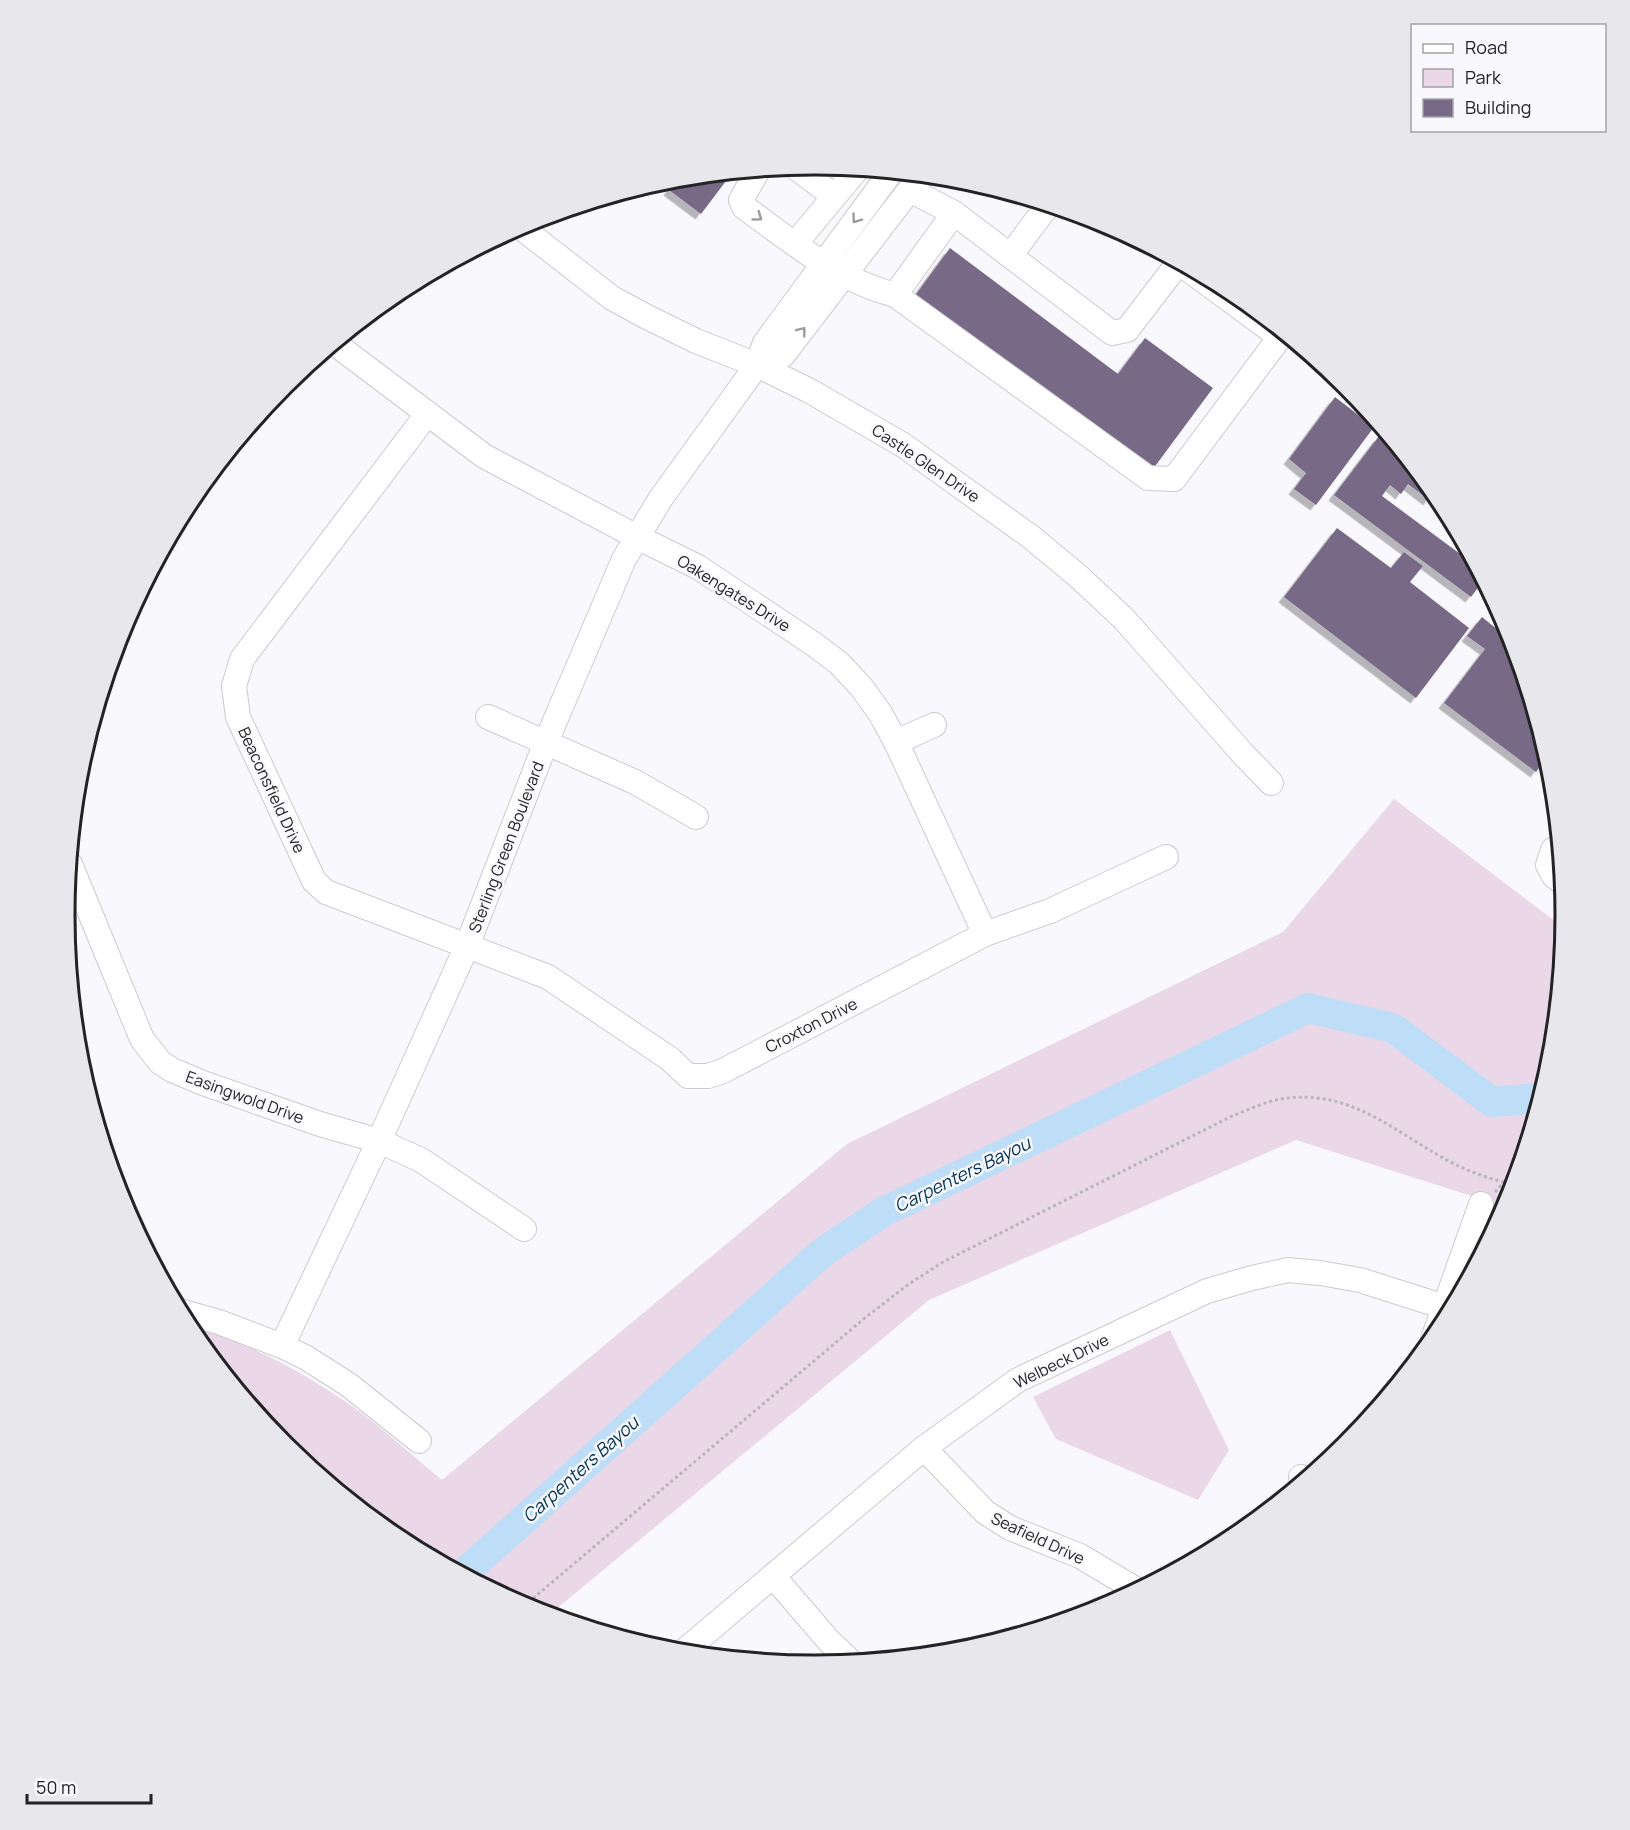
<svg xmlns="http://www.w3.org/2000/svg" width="1630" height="1830" viewBox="0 0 1630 1830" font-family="Manrope,sans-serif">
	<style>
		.green { fill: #ead7e8 }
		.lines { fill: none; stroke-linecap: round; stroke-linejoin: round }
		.river { stroke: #beddf7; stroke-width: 30 }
		.building { fill: #786a87; filter: url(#shadow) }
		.minor-casing { stroke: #cbcbd0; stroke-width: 26 }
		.path { stroke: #b7b7bb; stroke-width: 3; stroke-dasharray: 3 3; stroke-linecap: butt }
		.minor { stroke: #fff; stroke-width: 24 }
		.oneway { stroke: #9c9c9d }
		.labels { text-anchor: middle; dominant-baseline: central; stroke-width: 5; stroke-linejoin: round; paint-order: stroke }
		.street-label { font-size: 16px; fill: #232325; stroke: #f8f8fd }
		.water-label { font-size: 18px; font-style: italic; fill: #003354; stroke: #f8f8fd }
		.rim { fill: none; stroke: #232325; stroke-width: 3 }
	</style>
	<defs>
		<filter id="shadow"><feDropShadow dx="-5.5" dy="5.5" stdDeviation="0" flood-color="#0004"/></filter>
	</defs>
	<rect width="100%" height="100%" fill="#f8f8fd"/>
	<g class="green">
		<path d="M1394 799 1564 928 1551 1062 1506 1207 1296 1140 929 1300 549 1615 527 1608 398 1539 284 1445 191 1332 188 1326C246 1341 300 1370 349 1404 381 1426 412 1456 442 1480L847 1144 1283 932Z"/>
		<polygon points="1170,1330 1229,1450 1198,1500 1056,1439 1033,1397"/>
	</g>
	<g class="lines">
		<polyline class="river" points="463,1574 823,1252 883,1212 1308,1008 1393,1028 1492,1102 1540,1098"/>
	</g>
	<g class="building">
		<polygon points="732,173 701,214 669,190 678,178"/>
		<polygon points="950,248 1118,374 1145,338 1213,388 1150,473 914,297"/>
		<polygon points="1335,397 1374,427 1316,505 1294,489 1306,473 1289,459"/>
		<polygon points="1379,436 1402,454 1434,492 1429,500 1408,484 1401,494 1390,485 1382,496 1475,565 1483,581 1471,597 1334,495"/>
		<polygon points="1337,528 1391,568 1404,552 1423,566 1410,582 1469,628 1416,698 1284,597"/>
		<polygon points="1482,617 1498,630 1505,621 1508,628 1547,757 1536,772 1444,703 1485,649 1467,636"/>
	</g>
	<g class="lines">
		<g class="minor-casing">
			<g id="minor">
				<polyline points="795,167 834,196"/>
				<path d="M758 170 741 200 744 207C792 242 837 280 895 295L1148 478 1174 479 1283 333"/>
				<polyline points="910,190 954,213 1112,333 1127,330 1179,262"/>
				<polyline points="519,226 612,298 647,317 696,341 757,365 810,391 903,445 1031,537 1078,576 1124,619 1243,754 1271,783"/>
				<polyline points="795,244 857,169"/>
				<polyline points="1010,256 1048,205"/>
				<polyline points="1181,264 1280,337"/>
				<polyline points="895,295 954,213"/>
				<polyline points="334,343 484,456 637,537 698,567 815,645 840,664 862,688 880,713 896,742 985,934"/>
				<polyline points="757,365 783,355 921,175"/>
				<polyline points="428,413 242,659 234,686 238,717 314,881 326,892 548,977 670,1059 688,1076 708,1076 723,1071 985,934 1050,911 1166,857"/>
				<polyline points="488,717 635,782 696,817"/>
				<polyline points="896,742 934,725"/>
				<polyline points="1559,847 1553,850 1548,865 1554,876 1562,882"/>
				<polyline points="70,864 142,1039 160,1062 172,1070 203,1083 320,1124 379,1141 421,1160 524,1229"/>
				<polyline points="180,1311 219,1322 282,1346 305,1357 349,1385 419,1441"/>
				<polyline points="1433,1339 1481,1204"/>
				<polyline points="282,1346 379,1141 467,946 546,742 624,559 661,498 757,365 765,343 891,172"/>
				<polyline points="924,1448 985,1512 1010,1528 1080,1556 1137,1590"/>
				<polyline points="1301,1477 1306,1478"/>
				<polyline points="773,1576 829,1641 851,1662"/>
				<polyline points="683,1652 924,1448 1018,1380 1207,1291 1252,1278 1288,1270 1320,1273 1360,1280 1451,1309"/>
			</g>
		</g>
		<g class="path">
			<polyline points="1495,1192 1504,1182"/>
			<path d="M524 1606 866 1317 909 1284 943 1262 1234 1115C1249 1110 1266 1101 1281 1099 1348 1088 1391 1129 1445 1159 1466 1171 1490 1179 1514 1185"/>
		</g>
		<use href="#minor" class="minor"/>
	</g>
	<defs><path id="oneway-chevron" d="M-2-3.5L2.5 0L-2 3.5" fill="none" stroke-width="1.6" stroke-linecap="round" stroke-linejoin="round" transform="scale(1.5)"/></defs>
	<g class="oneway">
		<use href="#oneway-chevron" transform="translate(758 217) rotate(36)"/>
		<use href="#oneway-chevron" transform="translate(856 219) rotate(126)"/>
		<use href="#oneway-chevron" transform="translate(802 331) rotate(-52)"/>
	</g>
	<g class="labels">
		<g class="street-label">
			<text transform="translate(926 463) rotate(34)">Castle Glen Drive</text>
			<text transform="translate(734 593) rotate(32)">Oakengates Drive</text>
			<text transform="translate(272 790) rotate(65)">Beaconsfield Drive</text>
			<text transform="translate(506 847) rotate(-69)">Sterling Green Boulevard</text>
			<text transform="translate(811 1025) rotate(-27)">Croxton Drive</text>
			<text transform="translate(245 1097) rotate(20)">Easingwold Drive</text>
			<text transform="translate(1061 1361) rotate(-26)">Welbeck Drive</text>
			<text transform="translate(1038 1538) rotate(25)">Seafield Drive</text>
		</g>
		<g class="water-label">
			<text transform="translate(962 1174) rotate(-26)">Carpenters Bayou</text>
			<text transform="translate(580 1469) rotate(-42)">Carpenters Bayou</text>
		</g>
	</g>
	<path d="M0 0H1630V1830H0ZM75 915a740 740 0 1 1 1480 0a740 740 0 1 1-1480 0Z" fill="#e7e7ec" fill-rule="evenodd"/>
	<path class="rim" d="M75 915a740 740 0 1 1 1480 0a740 740 0 1 1-1480 0Z"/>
	<rect x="1411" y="24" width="195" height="108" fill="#f8f8fd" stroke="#a3a3a7" stroke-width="1.5"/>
	<rect x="1423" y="44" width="30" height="9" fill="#ffffff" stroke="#a3a3a7" stroke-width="1.5"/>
	<text x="1465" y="54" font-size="18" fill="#232325">Road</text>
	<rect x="1423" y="69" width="30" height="18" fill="#ead7e8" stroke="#a3a3a7" stroke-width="1.5"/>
	<text x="1465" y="84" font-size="18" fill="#232325">Park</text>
	<rect x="1423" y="99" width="30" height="18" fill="#786a87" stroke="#a3a3a7" stroke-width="1.5"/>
	<text x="1465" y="114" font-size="18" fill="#232325">Building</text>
	<path d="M27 1794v9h124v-9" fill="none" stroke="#232325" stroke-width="3"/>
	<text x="36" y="1794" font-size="18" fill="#232325" stroke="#f8f8fd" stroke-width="4.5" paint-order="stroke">50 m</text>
</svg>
